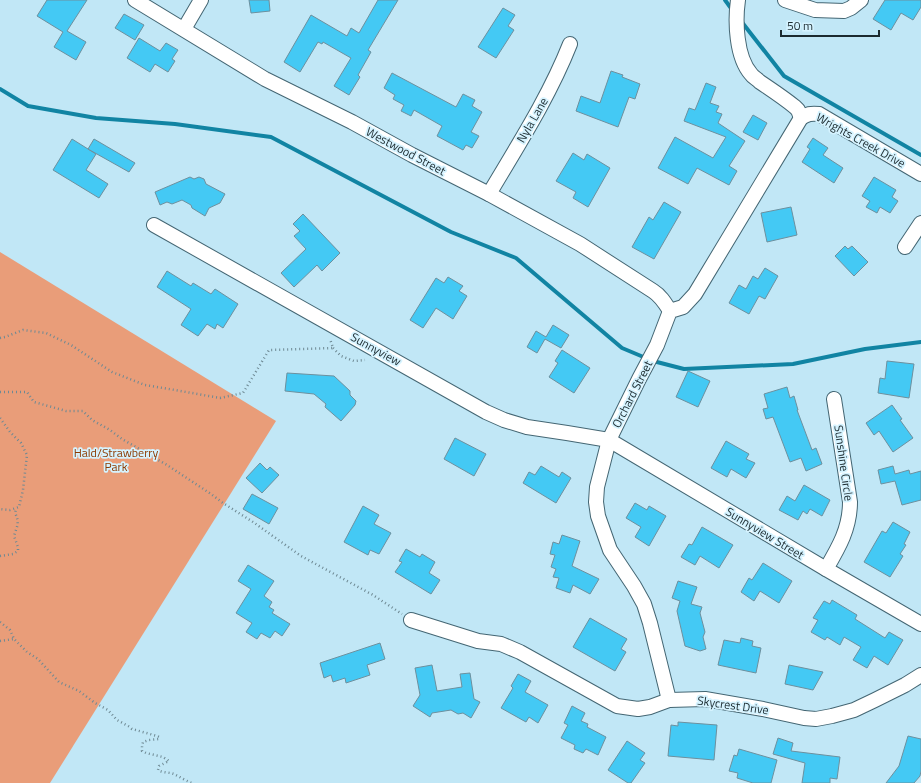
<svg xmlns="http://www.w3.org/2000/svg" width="921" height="783" viewBox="0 0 921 783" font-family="'Titillium Web',sans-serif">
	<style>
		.green { fill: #e99d79 }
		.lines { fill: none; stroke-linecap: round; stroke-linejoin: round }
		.stream { stroke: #1184a3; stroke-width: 4 }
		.building { fill: #44c9f4; stroke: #6d909e }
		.street-casing { stroke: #446673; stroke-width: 16 }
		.path { stroke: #6e8993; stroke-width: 2.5; stroke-dasharray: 1 3; stroke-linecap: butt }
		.street { stroke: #fff; stroke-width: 14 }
		.labels { text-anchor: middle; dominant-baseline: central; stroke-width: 3.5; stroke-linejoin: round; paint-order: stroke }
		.street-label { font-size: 12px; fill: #1b2a2f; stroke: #d5f3ff }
		.park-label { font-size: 12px; fill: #8c3a00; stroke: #d5f3ff }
	</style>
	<rect width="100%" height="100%" fill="#c1e7f6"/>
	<polygon class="green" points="0,252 276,421 50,783 0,783"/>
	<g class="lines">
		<g class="stream">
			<polyline points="725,0 733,11"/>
			<polyline points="741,21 784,76 921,155"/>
			<polyline points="0,89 28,106 96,118 175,124 271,137 451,232 516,258 622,348 653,361 684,369 793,364 865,349 921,342"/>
		</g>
	</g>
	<g class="building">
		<polygon points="47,0 87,0 67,31 86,42 76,60 54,47 63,32 37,16"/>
		<polygon points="249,0 269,0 270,11 251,13"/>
		<polygon points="378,0 398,0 368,50 371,52 358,75 360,77 349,95 334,86 351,58 323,42 322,44 318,42 300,72 284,62 311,15 347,36 351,28 359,33"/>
		<polygon points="885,0 921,0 921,7 913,20 901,13 891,30 873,19"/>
		<polygon points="503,8 515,15 508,26 514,30 496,58 478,47"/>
		<polygon points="124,14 144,25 135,40 115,28"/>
		<polygon points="139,38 160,51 166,43 178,50 172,59 175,61 168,72 155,64 150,72 127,58"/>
		<polygon points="611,71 623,75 622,77 640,84 635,99 629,97 618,127 576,111 581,96 600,103"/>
		<polygon points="392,73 456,107 463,94 475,100 472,106 482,112 471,132 479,136 472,148 466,145 463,150 437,136 442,126 414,110 411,116 401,111 404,105 393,99 395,95 384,88"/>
		<polygon points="706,83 716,87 710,103 719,106 716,112 722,114 718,123 745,141 729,166 737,171 729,185 697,168 688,184 658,168 675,137 713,158 726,137 684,121 689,108 695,110"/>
		<polygon points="753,115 767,123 758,140 743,132"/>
		<polygon points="813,138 828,148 823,155 843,168 834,183 802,162 810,149 807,147"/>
		<polygon points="72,139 96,154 86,170 108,184 99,198 53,170"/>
		<polygon points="94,139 135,163 129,172 88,149"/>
		<polygon points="573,153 584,160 587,154 610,168 588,207 573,198 576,192 556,181"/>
		<polygon points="190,177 194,179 199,177 204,179 206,184 225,194 220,203 209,208 205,216 192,208 191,205 182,200 172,204 167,202 160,205 155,192"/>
		<polygon points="874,177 896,190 892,197 898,201 890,213 880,207 877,213 866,207 870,201 862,196"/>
		<polygon points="664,202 681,212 654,259 632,247 649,217 653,220"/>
		<polygon points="791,207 797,235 767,242 761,213"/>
		<polygon points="303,214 340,253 322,271 317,265 294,287 281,273 306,249 294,236 300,231 293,224"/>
		<polygon points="845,246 848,249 852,246 868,262 854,276 835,256"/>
		<polygon points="765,268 778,276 765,299 759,296 749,314 729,303 739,285 746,289 753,276 758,279"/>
		<polygon points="167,271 191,286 193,283 211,294 215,289 238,304 223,328 217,324 215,329 207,324 198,336 181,325 191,309 157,287"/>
		<polygon points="448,277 463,286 459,291 467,296 453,319 436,308 423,328 410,320 436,278 444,283"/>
		<polygon points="553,325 569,335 561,348 545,339 537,353 527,347 536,331 546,337"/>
		<polygon points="562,350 590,368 574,393 549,377 558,363 555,361"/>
		<polygon points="887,361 914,364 909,398 878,393 880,378 885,379"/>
		<polygon points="688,371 710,381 698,407 676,397"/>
		<polygon points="287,373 334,376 350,391 350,395 356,401 355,405 341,421 325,407 326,404 314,394 285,391"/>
		<polygon points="787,387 790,398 794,396 798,410 797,410 812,450 816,448 822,464 806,471 801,458 790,462 773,417 766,419 763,409 768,408 764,394"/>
		<polygon points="892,405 902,419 900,420 913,438 893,452 879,431 874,435 866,423"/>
		<polygon points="455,438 486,454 474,476 444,459"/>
		<polygon points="726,441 749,454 746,459 755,463 746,478 731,469 727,477 711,468"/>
		<polygon points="260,463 267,470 270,467 279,475 262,493 246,478"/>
		<polygon points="541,466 559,477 562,472 571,478 556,503 523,483 529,472 535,475"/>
		<polygon points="893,466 895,474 909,470 910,474 921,471 921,500 902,505 895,481 881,484 878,470"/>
		<polygon points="804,485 830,500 822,516 810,509 807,514 803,511 798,520 779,510 787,496 795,501"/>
		<polygon points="252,494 278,508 269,524 243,509"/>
		<polygon points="635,503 647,510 649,506 666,516 649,546 635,537 641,527 626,518"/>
		<polygon points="363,506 379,515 374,524 391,533 379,554 370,550 368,555 344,542"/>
		<polygon points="893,522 910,532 904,544 906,545 900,554 903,556 890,577 864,562 882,531 886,533"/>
		<polygon points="702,527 733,545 719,568 700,556 695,565 681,557 689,544 692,545"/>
		<polygon points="562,535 580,541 572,566 599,579 590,594 573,585 570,593 556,588 559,578 553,577 556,569 551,567 555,555 550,554 553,542 559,544"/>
		<polygon points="406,549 420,557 422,554 435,562 429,573 440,580 431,594 395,572 402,562 399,561"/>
		<polygon points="763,563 792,581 779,603 760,591 754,601 741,592 749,578 752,580"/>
		<polygon points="248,565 274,581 264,596 272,602 269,607 274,610 272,613 290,624 282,636 275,631 270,638 261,633 257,639 246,632 252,623 236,613 251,589 238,581"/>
		<polygon points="678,581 697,587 691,604 702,607 700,613 705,632 703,637 706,649 700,651 685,646 677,611 680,601 672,598"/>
		<polygon points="832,600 857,615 855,619 885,638 889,632 903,640 888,665 874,656 867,668 853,660 861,647 844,637 840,645 827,637 825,640 811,632 818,620 813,618 824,601 830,604"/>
		<polygon points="590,618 627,639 621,649 626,652 615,671 573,647"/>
		<polygon points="741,638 753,641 752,646 761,648 756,673 718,665 724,640 740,643"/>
		<polygon points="380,643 385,659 367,665 370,675 346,683 345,678 333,682 331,675 324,678 320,663"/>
		<polygon points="432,665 437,691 462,687 460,674 470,673 474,699 480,702 471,718 463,713 458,714 451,710 432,713 430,717 413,706 420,695 415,668"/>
		<polygon points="789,665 823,672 813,690 785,684"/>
		<polygon points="518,674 531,681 525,692 548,705 538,723 529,717 526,722 501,708 513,688 511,686"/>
		<polygon points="572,706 585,713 581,721 588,724 587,727 606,737 598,755 586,749 583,753 574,749 575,745 561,738 568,725 564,723"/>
		<polygon points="678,722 717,725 714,760 668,756 671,725 678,726"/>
		<polygon points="908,736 921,739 921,771 920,776 914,783 886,783 899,766"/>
		<polygon points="778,738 793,743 791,751 840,757 837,779 830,778 830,783 802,783 805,763 773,754"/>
		<polygon points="627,741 645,753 640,760 645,763 631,783 628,783 608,770"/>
		<polygon points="739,749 777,760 771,783 753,783 737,778 738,773 729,771 734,755 737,756"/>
	</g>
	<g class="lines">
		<g class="street-casing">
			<g id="street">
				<path d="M135 0 265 79 352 122 412 155 489 194 580 244 653 291C661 296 665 303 670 311"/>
				<path d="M738 0C735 21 736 57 751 74 753 77 757 79 760 82 772 90 784 98 795 107L798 110 801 118"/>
				<polyline points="785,0 815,10 844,11 851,8 861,0"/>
				<polyline points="184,29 201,0"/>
				<path d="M489 194C518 145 549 97 570 44"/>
				<polyline points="154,225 486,412 504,420 527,427 567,433 609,440 826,569 921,624"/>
				<polyline points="905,247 921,223"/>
				<path d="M826 569C839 547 850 528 850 502L834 399"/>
				<polyline points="411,620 478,641 501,644 520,652 617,706 638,709 650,707 669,700 705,699 763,709 804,718 816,719 832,716 854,710 875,700 905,685 921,675"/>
				<path d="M669 700 650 623 644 604 634 586 610 550 598 516 596 502 597 487 609 440 639 379 657 345 670 311 683 307 695 294 801 118C807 114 811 113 819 114L921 174"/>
			</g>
		</g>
		<g class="path">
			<polyline points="0,338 5,337 23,330 46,333 71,345 112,372 145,385 175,390 220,398 243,393 269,350 333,348 330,339"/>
			<polyline points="333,348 341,356 354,361 365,360"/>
			<polyline points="0,392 27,392 34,402 66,411 83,411 92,420 110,430 122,439 167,465 211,494 223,503 253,522 301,556 373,595 402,614"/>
			<polyline points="0,418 10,432 21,443 27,455 23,490 19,507 10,510 0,509"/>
			<path d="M0 556 13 554 18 551V547L14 536C17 526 20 523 15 513L16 509"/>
			<path d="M0 622 10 630 14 639 27 652 38 659 59 682 79 691 95 703 108 710 117 720 130 727 132 729 157 736 159 737V739L149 740 143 742 142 747V751L146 753 163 757 169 761 159 766 158 770C163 773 169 772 174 774 180 777 186 781 192 783"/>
			<polyline points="0,641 14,639"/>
		</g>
		<use href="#street" class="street"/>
	</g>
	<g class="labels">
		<g class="street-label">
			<text transform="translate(532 120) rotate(-60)">Nyla Lane</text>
			<text transform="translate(861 140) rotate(29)">Wrights Creek Drive</text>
			<text transform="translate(406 151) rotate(28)">Westwood Street</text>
			<text transform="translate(376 349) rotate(29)">Sunnyview</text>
			<text transform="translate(632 394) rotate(-63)">Orchard Street</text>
			<text transform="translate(844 463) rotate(82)">Sunshine Circle</text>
			<text transform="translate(765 533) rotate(31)">Sunnyview Street</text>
			<text transform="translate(733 705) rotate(8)">Skycrest Drive</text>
		</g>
		<g class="park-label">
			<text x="116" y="452">Hald/Strawberry<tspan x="116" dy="14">Park</tspan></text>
		</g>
	</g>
	<path d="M781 30v6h98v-6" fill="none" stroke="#1b2a2f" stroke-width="2"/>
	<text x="787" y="30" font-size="12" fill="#1b2a2f" stroke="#d5f3ff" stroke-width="3" paint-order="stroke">50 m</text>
</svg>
